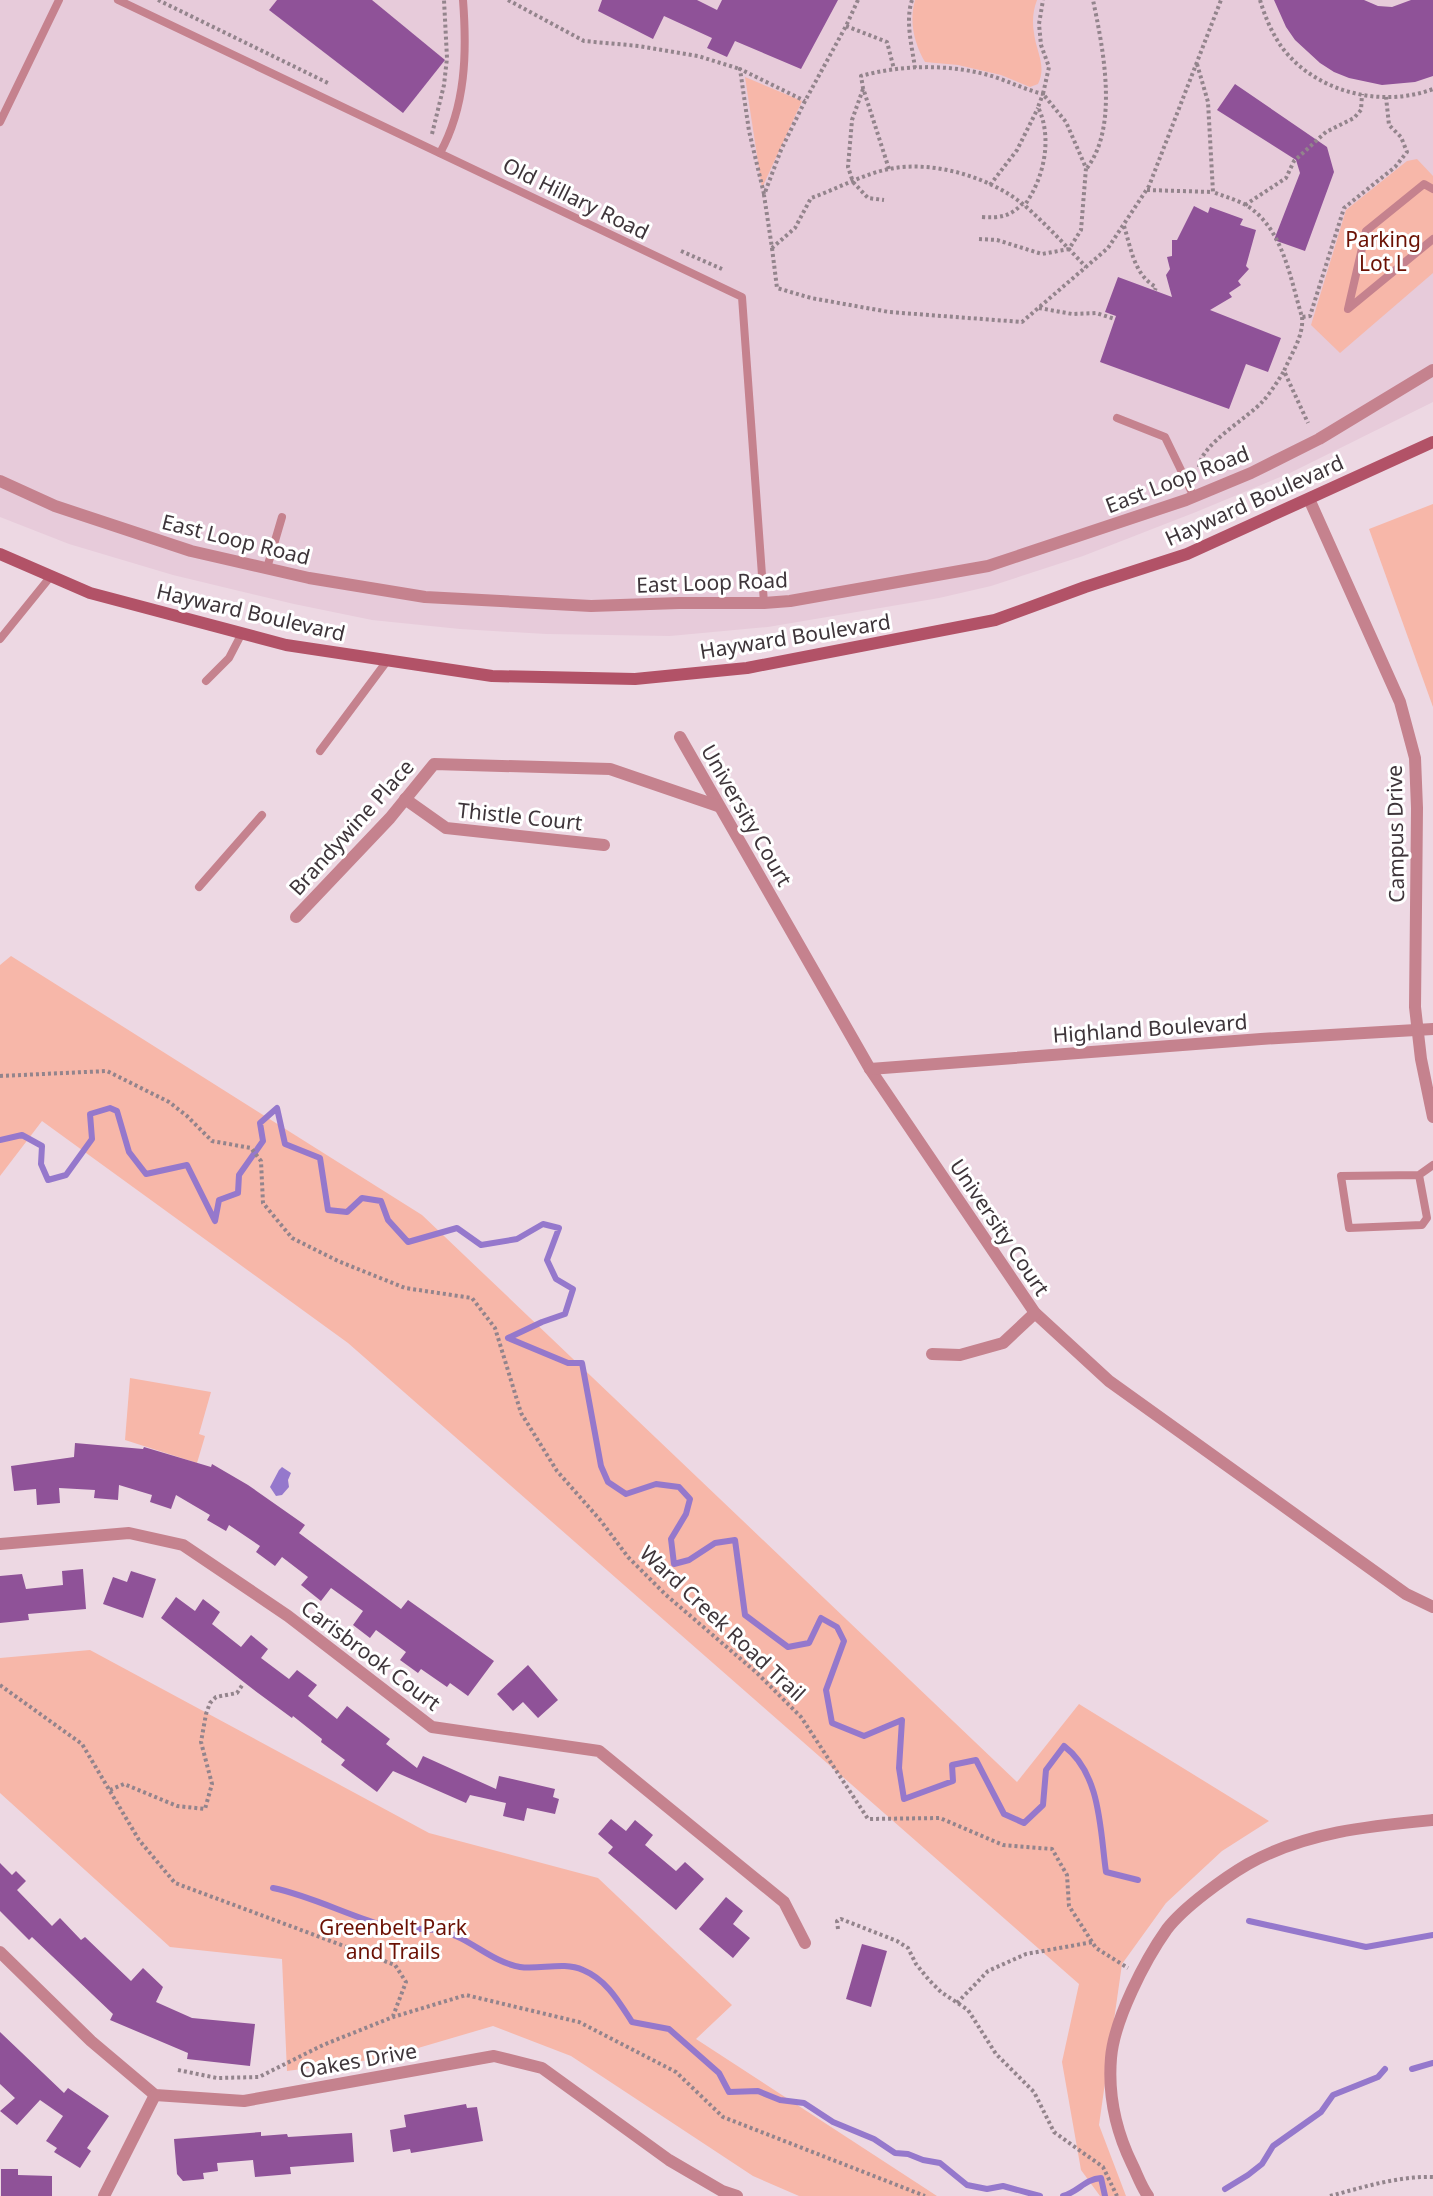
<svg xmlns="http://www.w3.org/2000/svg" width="1433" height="2196" viewBox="0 0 1433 2196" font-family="'Noto Sans',sans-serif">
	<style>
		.built { fill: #e7cbda }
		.green { fill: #f7b7a9 }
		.water { fill: #9578cc }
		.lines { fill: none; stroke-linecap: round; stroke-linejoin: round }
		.stream { stroke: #9578cc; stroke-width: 6 }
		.building { fill: #8f5298 }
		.path { stroke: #93848c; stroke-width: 4; stroke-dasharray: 3 3; stroke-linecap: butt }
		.service { stroke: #c5828e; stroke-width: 8 }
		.minor { stroke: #c5828e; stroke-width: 12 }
		.tertiary { stroke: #c5828e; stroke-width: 12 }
		.secondary { stroke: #b25267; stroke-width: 12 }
		.labels { text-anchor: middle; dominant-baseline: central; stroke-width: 6; stroke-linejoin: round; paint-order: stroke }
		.street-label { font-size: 21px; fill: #3e353a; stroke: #fff }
		.park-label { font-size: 21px; fill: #6b1104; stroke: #fff }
	</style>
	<rect width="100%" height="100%" fill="#edd8e3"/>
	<polygon class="built" points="0,0 1433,0 1433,402 1290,473 1196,512 1083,556 991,586 939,598 768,627 670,636 546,634 460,629 372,620 294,604 173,575 69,544 0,517"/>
	<g class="green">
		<path d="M915 0H1037C1033 10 1032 22 1034 33 1036 51 1047 66 1038 84L1030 87 1001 75 958 65 925 62C914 43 909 22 915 0Z"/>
		<polygon points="745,77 802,101 762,188"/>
		<polygon points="1417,159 1433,176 1433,273 1340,353 1311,325 1346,210 1407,161"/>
		<polygon points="1433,504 1433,707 1369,529"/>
		<polygon points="11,956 422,1215 1017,1782 1079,1704 1269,1821 1222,1851 1166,1903 1122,1964 1099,2125 1126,2196 1100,2196 1081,2170 1062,2062 1079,1984 348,1343 42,1121 0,1176 0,965"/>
		<polygon points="130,1378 211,1392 199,1434 205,1436 197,1463 125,1440"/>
		<polygon points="90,1650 429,1833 598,1878 732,2005 696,2039 937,2196 799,2196 753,2176 571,2056 493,2026 384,2058 287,2071 282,1959 170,1947 0,1793 0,1658"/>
	</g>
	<polygon class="water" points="282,1467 291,1473 288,1480 289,1487 282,1495 276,1496 270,1487 279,1470"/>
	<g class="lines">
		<g class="stream">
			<path d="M0 1140 22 1135 42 1146 41 1164 48 1180 66 1175 92 1139 90 1114 110 1108 117 1111 129 1152 146 1174 187 1165 215 1221 219 1200 238 1193 239 1175 263 1141 260 1123 277 1108 285 1144 320 1158 328 1210 347 1212 362 1198 381 1201 388 1220 408 1242 457 1228 481 1245 517 1239 543 1224 559 1228 547 1260 556 1279 573 1289 565 1314 542 1322 508 1338 568 1363H582L601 1466 608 1482 626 1494 656 1484 679 1487 690 1499 686 1514 671 1539 674 1564 689 1560 715 1543 735 1540 745 1615 788 1647 809 1643 821 1618 837 1627 844 1641 826 1690 832 1723 864 1736 902 1720 899 1768 904 1799 953 1781 952 1765 976 1760 1004 1814 1024 1823 1043 1805 1046 1770 1064 1746C1101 1774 1100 1830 1106 1872L1138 1880"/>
			<path d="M273 1888C311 1896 345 1914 382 1925 400 1931 422 1927 441 1931 469 1937 491 1962 520 1967 540 1970 564 1961 583 1970 607 1980 619 2002 632 2022L669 2029 719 2073 729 2092 758 2091 780 2100 804 2103 833 2122 874 2139 895 2153 908 2154 923 2160 940 2163 967 2185 987 2189 1003 2186 1040 2196"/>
			<polyline points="1249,1921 1366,1947 1433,1935"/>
			<polyline points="1412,2069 1433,2063"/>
			<polyline points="1225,2189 1248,2175 1262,2164 1273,2146 1321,2112 1333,2095 1378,2077 1385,2069"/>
			<path d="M1063 2196C1078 2192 1085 2179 1101 2178L1105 2196"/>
		</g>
	</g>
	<g class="building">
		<polygon points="277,0 372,0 445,60 403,113 269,10"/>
		<polygon points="602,0 697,0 717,10 722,0 838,0 801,69 735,41 727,57 707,48 712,38 664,16 653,39 598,11"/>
		<polygon points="1274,0 1364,0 1378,6 1392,7 1411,0 1433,0 1433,76 1415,82 1382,85 1349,78 1334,72 1320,63 1295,40 1286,27"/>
		<polygon points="1235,84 1327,147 1334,172 1305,251 1274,240 1300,173 1296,160 1217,110"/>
		<polygon points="1194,206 1208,213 1210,207 1243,219 1240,225 1256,230 1246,266 1249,269 1238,281 1241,285 1229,293 1232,297 1210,310 1281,338 1268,372 1246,364 1229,409 1100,362 1116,316 1105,312 1118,277 1172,297 1166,275 1170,269 1167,257 1172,256 1172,240 1177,240"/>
		<polygon points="75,1443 143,1449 144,1447 211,1467 212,1464 248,1485 305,1525 299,1533 401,1609 408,1600 494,1661 468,1696 450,1683 447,1687 421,1669 418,1673 400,1660 406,1652 376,1630 370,1638 353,1625 363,1611 331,1588 321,1601 301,1585 308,1577 282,1557 275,1566 256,1552 260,1546 229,1525 226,1531 207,1520 210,1515 176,1495 171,1509 150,1502 152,1495 119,1485 118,1500 94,1498 95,1490 59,1488 60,1503 37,1505 36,1489 14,1491 11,1466 74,1457"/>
		<polygon points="83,1569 86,1609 28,1614 29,1620 0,1623 0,1576 22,1574 26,1589 63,1585 62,1571"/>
		<polygon points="131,1571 156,1579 143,1618 103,1604 113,1577 127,1582"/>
		<polygon points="176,1597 195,1611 203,1599 220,1612 212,1624 241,1647 251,1635 268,1649 261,1658 289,1679 297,1670 317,1685 308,1696 337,1719 347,1706 390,1739 386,1744 417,1768 423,1756 496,1789 499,1776 555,1789 553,1797 559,1799 555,1814 527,1808 524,1821 503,1816 506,1803 470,1795 466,1803 393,1771 377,1792 341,1765 345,1760 321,1742 322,1739 293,1716 292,1718 258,1693 161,1618"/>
		<polygon points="528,1665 558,1700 538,1718 523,1702 513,1711 497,1694"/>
		<polygon points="611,1819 626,1831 635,1820 653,1835 645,1845 676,1871 685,1862 704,1879 676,1910 608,1853 613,1847 598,1834"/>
		<polygon points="0,1863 12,1875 16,1871 26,1881 17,1890 52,1926 60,1918 81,1940 85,1937 131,1981 143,1968 163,1987 156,2002 192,2018 255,2024 250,2066 187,2059 188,2053 110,2020 113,2014 32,1937 29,1940 0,1911"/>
		<polygon points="726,1897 743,1911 733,1924 750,1938 733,1958 699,1929"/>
		<polygon points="862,1944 887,1951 871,2007 846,1999"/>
		<polygon points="0,2032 64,2093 68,2088 109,2116 87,2148 91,2151 80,2168 54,2152 57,2148 46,2141 63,2116 40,2100 17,2125 0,2111 15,2098 0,2084"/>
		<polygon points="466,2104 467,2108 477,2107 483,2141 411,2153 410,2149 393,2152 390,2130 406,2127 404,2115"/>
		<polygon points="261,2132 261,2136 287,2134 288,2137 352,2133 354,2162 290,2167 291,2174 255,2177 253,2160 217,2163 218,2171 203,2173 204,2179 183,2181 177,2174 174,2139"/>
		<polygon points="1,2169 18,2169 18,2175 52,2176 52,2196 1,2196"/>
	</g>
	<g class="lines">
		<g class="path">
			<polyline points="158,0 330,84"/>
			<polyline points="508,0 584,41 639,46 698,56 740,69"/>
			<path d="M858 0 846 26 805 101 781 150 764 195 772 248 795 228 811 198C837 189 863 174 889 169 933 160 990 177 1024 205 1046 224 1066 246 1086 267"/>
			<path d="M912 0C905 21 912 46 915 68"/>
			<path d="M1260 0C1265 17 1273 36 1284 50 1318 93 1383 108 1433 89"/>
			<polyline points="846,26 887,42 894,69"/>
			<path d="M1197 64 1208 102 1213 192C1223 196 1234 199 1244 204 1283 226 1290 278 1302 317L1310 316 1344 208 1395 167 1407 152 1401 137 1389 125 1386 97"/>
			<polyline points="863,89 852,120 848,167 853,182 868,198 884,200"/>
			<polyline points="432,134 444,85 447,58 444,0"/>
			<path d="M1087 168C1119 126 1103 48 1093 0"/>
			<path d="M889 169 863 88 861 76C904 64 953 64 995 77 1012 83 1027 90 1043 94L1038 107C1053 138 1044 179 1024 206"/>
			<polyline points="990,185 1017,150 1038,108"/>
			<polyline points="1147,190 1213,192"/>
			<polyline points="764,194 749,131 740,69 805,101"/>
			<polyline points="1245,205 1286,178 1294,161 1326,132 1354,118 1361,110 1362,94"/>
			<path d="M982 217C999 218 1010 217 1022 204"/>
			<path d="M1124 226C1131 248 1134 275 1156 287L1155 290"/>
			<polyline points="979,239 997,240 1042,254 1069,249 1081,230 1086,168 1066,122 1043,94 1049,67 1041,45 1039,24 1043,0"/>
			<polyline points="772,248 777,288 811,298 889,312 1022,322 1108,248 1149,186 1221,0"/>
			<polyline points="681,251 722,269"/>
			<polyline points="1039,308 1072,314 1096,313 1115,319"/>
			<path d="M1302 317C1304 336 1291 354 1284 371L1308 423"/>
			<path d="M1199 467C1200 445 1248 418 1263 401 1271 392 1278 381 1284 371"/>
			<polyline points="0,1076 107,1071 169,1102 187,1116 212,1141 251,1148 261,1161 263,1203 292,1238 338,1261 405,1288 472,1298 495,1328 521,1413 557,1471 601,1521 628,1557 666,1595 757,1673 801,1717 868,1819 940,1818 1003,1845 1052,1849 1067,1875 1069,1906 1096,1948 1128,1968"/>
			<polyline points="0,1685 82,1744 139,1840 175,1883 395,1965 406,1982 393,2016"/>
			<polyline points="110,1790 124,1784 177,1806 205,1809 212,1784 201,1742 206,1714 210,1703 216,1697 237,1693 243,1684"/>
			<polyline points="838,1929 837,1921 841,1919 897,1941 908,1948 916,1964 929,1980 941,1992 968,2010 996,2054 1034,2092 1054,2132 1103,2167 1117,2196"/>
			<polyline points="957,2003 988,1971 1026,1954 1093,1942"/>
			<polyline points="178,2070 217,2078 259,2077 323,2045 393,2017 466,1995 579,2022 676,2072 723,2117 925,2196"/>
			<path d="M1330 2196C1364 2187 1398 2176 1433 2177"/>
		</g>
		<g class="service">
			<polyline points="118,0 742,297 764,603"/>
			<polyline points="0,122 59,0"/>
			<path d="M440 153C466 106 467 52 463 0"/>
			<polyline points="1433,189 1424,184 1366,231 1348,309 1433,239"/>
			<polyline points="1117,418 1165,437 1194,497"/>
			<polyline points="267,568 282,517"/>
			<polyline points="0,639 51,576"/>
			<polyline points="206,681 229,658 242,633"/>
			<polyline points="320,751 387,661"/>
			<polyline points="199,887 262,815"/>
			<polyline points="1419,1175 1427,1218 1422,1225 1349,1228 1341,1176 1419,1175 1433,1165"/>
		</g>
		<g class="minor">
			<polyline points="680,737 870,1069 1035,1313 1109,1381 1406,1594 1433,1607"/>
			<polyline points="405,799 446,828 604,845"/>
			<polyline points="296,917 390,818 434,764 610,769 718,806"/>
			<polyline points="870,1069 1261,1039 1433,1029"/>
			<polyline points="932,1354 960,1355 1003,1343 1035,1313"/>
			<polyline points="0,1544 129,1533 183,1545 288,1616 432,1727 599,1751 784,1902 805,1943"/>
			<polyline points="0,1952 91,2041 155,2095 244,2101 494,2056 542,2068 669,2160 722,2191 737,2196"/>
			<polyline points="104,2196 155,2095"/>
		</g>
		<g class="tertiary">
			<polyline points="0,481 55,506 191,551 309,578 425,597 591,606 679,603 764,603 790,601 988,566 1186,500 1251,473 1319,439 1433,370"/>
			<polyline points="1309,499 1400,702 1415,758 1417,808 1415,1007 1421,1059 1433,1117"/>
			<path d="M1148 2196C1141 2186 1137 2174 1132 2164 1116 2131 1108 2094 1111 2058 1114 2020 1145 1960 1167 1929 1184 1907 1224 1878 1248 1864 1305 1832 1370 1826 1433 1820"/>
		</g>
		<polyline class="secondary" points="0,554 90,593 286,645 492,676 635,679 747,668 995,620 1085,587 1187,554 1433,442"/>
	</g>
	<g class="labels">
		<g class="street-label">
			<text transform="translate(576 198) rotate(26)">Old Hillary Road</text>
			<text transform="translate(1177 479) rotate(-21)">East Loop Road</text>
			<text transform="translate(1254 500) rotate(-24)">Hayward Boulevard</text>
			<text transform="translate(236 539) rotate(14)">East Loop Road</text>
			<text transform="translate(712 582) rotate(-2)">East Loop Road</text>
			<text transform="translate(251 612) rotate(13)">Hayward Boulevard</text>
			<text transform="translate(795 636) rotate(-9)">Hayward Boulevard</text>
			<text transform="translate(747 815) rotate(60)">University Court</text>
			<text transform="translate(520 816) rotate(6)">Thistle Court</text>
			<text transform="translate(351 827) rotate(-48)">Brandywine Place</text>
			<text transform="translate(1395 834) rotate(-91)">Campus Drive</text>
			<text transform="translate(1150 1028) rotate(-4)">Highland Boulevard</text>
			<text transform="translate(1000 1227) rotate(56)">University Court</text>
			<text transform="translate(723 1623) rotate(43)">Ward Creek Road Trail</text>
			<text transform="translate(371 1655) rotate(37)">Carisbrook Court</text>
			<text transform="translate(358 2060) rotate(-10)">Oakes Drive</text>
		</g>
		<g class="park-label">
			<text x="1383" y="239">Parking<tspan x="1383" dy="24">Lot L</tspan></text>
			<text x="393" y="1927">Greenbelt Park<tspan x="393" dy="24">and Trails</tspan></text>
		</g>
	</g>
</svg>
